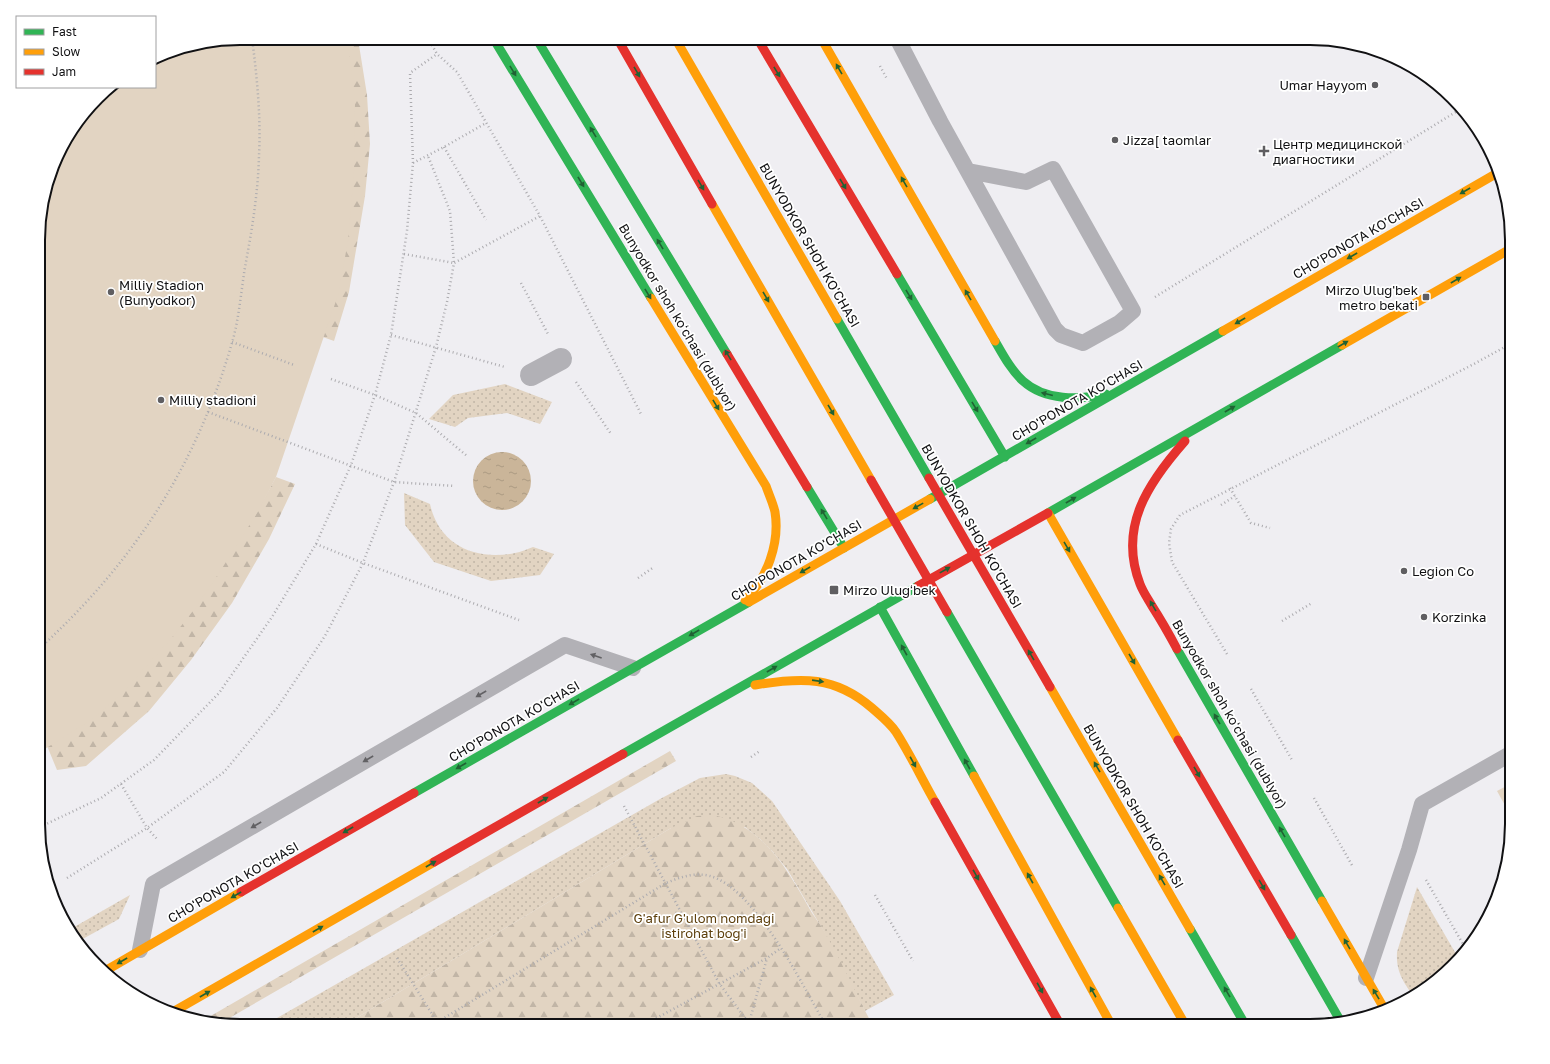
<svg xmlns="http://www.w3.org/2000/svg" width="1550" height="1064" viewBox="0 0 1550 1064" font-family="'Golos Text',sans-serif">
	<style>
		.grass { fill: url(#grass-dots) }
		.forest { fill: url(#forest-firs) }
		.pitch { fill: #e2d4c2 }
		.water { fill: url(#water-ripples) }
		.lines { fill: none; stroke-linecap: round; stroke-linejoin: round }
		.path { stroke: #acabaf; stroke-width: 2.5; stroke-dasharray: 1 3; stroke-linecap: butt }
		.lane { stroke: #b2b1b6; stroke-width: 16 }
		.street { stroke: #b2b1b6; stroke-width: 22 }
		.fast { stroke: #30b455; stroke-width: 9 }
		.slow { stroke: #ff9f0a; stroke-width: 9 }
		.jam { stroke: #e5322d; stroke-width: 9 }
		.oneway { fill: #206234 }
		.oneway2 { fill: #626164 }
		.poi-dot { fill: #5f5e61; stroke: #fff; stroke-width: 1.5 }
		.labels { text-anchor: middle; dominant-baseline: central; stroke-width: 3.5; stroke-linejoin: round; paint-order: stroke }
		.poi-label { font-size: 13px; fill: #111113; stroke: #fff; text-anchor: start }
		.street-label { font-size: 13px; fill: #111113; stroke: #fff }
		.park-label { font-size: 13px; fill: #5e400d; stroke: #fff }
		.rim { fill: none; stroke: #111113; stroke-width: 2 }
	</style>
	<defs>
		<pattern id="grass-dots" width="8" height="8" patternUnits="userSpaceOnUse"><rect width="8" height="8" fill="#e2d4c2"/><path d="M2 2h.1M6 6h.1" fill="none" stroke="#c1b5a6" stroke-width="1.8" stroke-linecap="round"/></pattern>
		<pattern id="forest-firs" width="22" height="20" patternUnits="userSpaceOnUse"><rect width="22" height="20" fill="#e2d4c2"/><path d="M5 1l3.5 6h-7zM16 11l3.5 6h-7z" fill="#c1b5a6"/></pattern>
		<pattern id="water-ripples" width="26" height="14" patternUnits="userSpaceOnUse"><rect width="26" height="14" fill="#cab599"/><path d="M2 4q2-2 4 0t4 0M15 11q2-2 4 0t4 0" fill="none" stroke="#ac9b83"/></pattern>
	</defs>
	<rect width="100%" height="100%" fill="#efeef2"/>
	<g class="grass">
		<polygon points="505,384 552,402 540,424 507,413 468,418 455,427 429,419 453,395"/>
		<path d="M404 493 430 504C439 545 475 561 515 553 521 552 527 549 533 547L554 554 540 575 491 581 434 562 405 525Z"/>
		<polygon points="726,774 735,776 752,783 772,801 840,901 894,995 865,1011 823,930 787,869 773,852 760,839 745,827 671,828 343,1026 263,1026 660,799 700,778"/>
		<path d="M1417 887 1459 959 1443 976 1413 996C1403 981 1396 972 1397 952Z"/>
		<polygon points="130,895 119,919 79,941 69,930"/>
	</g>
	<g class="forest">
		<polygon points="285,38 358,38 359,45 367,95 370,144 365,196 349,292 334,341 306,331"/>
		<polygon points="276,477 295,484 269,539 232,603 191,660 149,711 86,766 57,770 40,729 264,499"/>
		<polygon points="670,751 676,761 219,1024 202,1021"/>
		<polygon points="1512,783 1512,818 1497,791"/>
		<path d="M713 815C765 826 788 871 812 913 816 919 820 924 824 931 842 962 856 994 873 1026H343L671 828 697 816Z"/>
	</g>
	<polygon class="pitch" points="240,38 347,38 355,102 354,172 348,241 338,295 276,477 259,510 219,573 196,607 170,640 120,695 94,718 40,752 40,214 59,150 107,88 109,87 155,87 155,58 163,53"/>
	<circle class="water" cx="502" cy="481" r="29"/>
	<g class="lines">
		<g class="path">
			<polyline points="428,38 437,54 457,72 540,216 642,416"/>
			<polyline points="880,66 887,79"/>
			<polyline points="444,147 486,220"/>
			<polyline points="413,163 444,147 486,123"/>
			<polyline points="404,254 454,263 450,211 428,156"/>
			<polyline points="521,283 548,334"/>
			<polyline points="1155,297 1459,110"/>
			<polyline points="391,335 505,367"/>
			<polyline points="232,342 294,365"/>
			<polyline points="331,379 375,395 416,413 467,456"/>
			<polyline points="576,382 611,434"/>
			<polyline points="208,412 394,482 455,486"/>
			<polyline points="1230,488 1251,523 1270,528"/>
			<polyline points="1221,505 1235,496"/>
			<polyline points="316,544 363,563 519,620"/>
			<polyline points="638,578 654,567"/>
			<polyline points="1282,621 1312,603"/>
			<path d="M40 648C134 562 196 466 232 343 239 319 241 292 245 267 252 230 258 193 259 156 261 117 257 77 252 38"/>
			<polyline points="1227,654 1172,562 1169,543 1171,529 1180,515 1472,365 1512,343"/>
			<polyline points="1251,689 1292,760"/>
			<polyline points="751,757 760,751"/>
			<polyline points="121,784 147,828 157,839"/>
			<polyline points="1314,798 1353,867"/>
			<polyline points="624,806 719,983 751,1026"/>
			<polyline points="40,827 101,798 154,760 219,693 272,617 316,544 351,465 375,395 391,335 407,231 413,163 410,73 437,54"/>
			<polyline points="67,878 147,828 224,772 277,708 325,636 363,563 394,482 436,347 447,302 454,263 540,216"/>
			<polyline points="1426,880 1467,951"/>
			<polyline points="875,895 913,961"/>
			<polyline points="397,958 437,1022"/>
			<polyline points="749,1023 767,958"/>
			<polyline points="948,1025 949,1026"/>
			<path d="M431 1026 666 883C681 877 694 872 710 876 755 888 803 986 826 1026"/>
			<polyline points="642,1026 767,958 781,948"/>
		</g>
		<g class="lane">
			<polyline points="897,38 940,121 1055,329 1061,335 1083,343 1119,323 1133,311 1053,169 1026,182 968,171"/>
			<polyline points="140,950 153,884 565,645 633,668"/>
			<polyline points="1366,978 1409,850 1422,804 1512,753"/>
		</g>
		<polyline class="street" points="531,375 561,359"/>
		<g class="fast">
			<polyline points="493,38 651,298"/>
			<polyline points="536,38 727,354"/>
			<polyline points="897,274 1005,457"/>
			<polyline points="837,319 929,478"/>
			<path d="M995 341C1003 355 1011 370 1023 381 1045 401 1079 400 1106 394"/>
			<polyline points="807,487 844,548"/>
			<polyline points="930,499 1223,331"/>
			<polyline points="1048,513 1342,345"/>
			<polyline points="880,607 974,776"/>
			<polyline points="947,612 1118,908"/>
			<polyline points="1177,649 1322,901"/>
			<polyline points="623,754 918,586"/>
			<polyline points="414,793 749,602"/>
			<polyline points="1190,929 1246,1026"/>
			<polyline points="1291,935 1341,1022"/>
		</g>
		<g class="slow">
			<polyline points="675,38 837,319"/>
			<polyline points="821,38 995,341"/>
			<polyline points="712,204 871,480"/>
			<path d="M651 298 766 486C769 495 773 503 775 512 780 543 767 579 745 600"/>
			<polyline points="1223,331 1499,172"/>
			<polyline points="1342,345 1512,248"/>
			<polyline points="1048,513 1178,740"/>
			<polyline points="749,602 930,499"/>
			<path d="M755 685C802 677 835 676 872 708 880 715 890 723 896 732 910 754 922 779 935 802"/>
			<polyline points="1050,687 1190,929"/>
			<polyline points="974,776 1112,1026"/>
			<polyline points="1322,901 1385,1010"/>
			<polyline points="1118,908 1186,1026"/>
			<polyline points="105,971 241,892"/>
			<polyline points="171,1013 434,862"/>
		</g>
		<g class="jam">
			<polyline points="617,38 712,204"/>
			<polyline points="757,38 897,274"/>
			<polyline points="727,354 807,487"/>
			<polyline points="929,478 1050,687"/>
			<polyline points="871,480 947,612"/>
			<polyline points="918,586 1048,513"/>
			<path d="M1177 649C1169 634 1161 620 1152 606 1148 599 1143 592 1140 584 1118 527 1148 483 1185 441"/>
			<polyline points="1178,740 1291,935"/>
			<polyline points="935,802 1061,1026"/>
			<polyline points="434,862 623,754"/>
			<polyline points="241,892 414,793"/>
		</g>
	</g>
	<defs><path id="oneway-solid" d="M-6-.8H1V-3.2L6.5 0L1 3.2V.8H-6Z"/></defs>
	<g class="oneway">
		<use href="#oneway-solid" transform="translate(839 69) rotate(-120)"/>
		<use href="#oneway-solid" transform="translate(513 71) rotate(59)"/>
		<use href="#oneway-solid" transform="translate(637 72) rotate(60)"/>
		<use href="#oneway-solid" transform="translate(777 72) rotate(59)"/>
		<use href="#oneway-solid" transform="translate(593 132) rotate(-121)"/>
		<use href="#oneway-solid" transform="translate(581 182) rotate(59)"/>
		<use href="#oneway-solid" transform="translate(904 182) rotate(-120)"/>
		<use href="#oneway-solid" transform="translate(843 184) rotate(59)"/>
		<use href="#oneway-solid" transform="translate(701 185) rotate(60)"/>
		<use href="#oneway-solid" transform="translate(1465 191) rotate(150)"/>
		<use href="#oneway-solid" transform="translate(660 244) rotate(-121)"/>
		<use href="#oneway-solid" transform="translate(1352 256) rotate(150)"/>
		<use href="#oneway-solid" transform="translate(1456 280) rotate(-30)"/>
		<use href="#oneway-solid" transform="translate(648 294) rotate(59)"/>
		<use href="#oneway-solid" transform="translate(909 295) rotate(59)"/>
		<use href="#oneway-solid" transform="translate(968 295) rotate(-120)"/>
		<use href="#oneway-solid" transform="translate(766 297) rotate(60)"/>
		<use href="#oneway-solid" transform="translate(1240 321) rotate(150)"/>
		<use href="#oneway-solid" transform="translate(1343 344) rotate(-30)"/>
		<use href="#oneway-solid" transform="translate(728 355) rotate(-121)"/>
		<use href="#oneway-solid" transform="translate(1047 394) rotate(-166)"/>
		<use href="#oneway-solid" transform="translate(716 405) rotate(59)"/>
		<use href="#oneway-solid" transform="translate(975 407) rotate(59)"/>
		<use href="#oneway-solid" transform="translate(1230 409) rotate(-30)"/>
		<use href="#oneway-solid" transform="translate(831 410) rotate(60)"/>
		<use href="#oneway-solid" transform="translate(1031 441) rotate(150)"/>
		<use href="#oneway-solid" transform="translate(1071 500) rotate(-30)"/>
		<use href="#oneway-solid" transform="translate(918 506) rotate(151)"/>
		<use href="#oneway-solid" transform="translate(824 514) rotate(-121)"/>
		<use href="#oneway-solid" transform="translate(1067 547) rotate(60)"/>
		<use href="#oneway-solid" transform="translate(805 570) rotate(150)"/>
		<use href="#oneway-solid" transform="translate(945 570) rotate(-29)"/>
		<use href="#oneway-solid" transform="translate(1153 606) rotate(-120)"/>
		<use href="#oneway-solid" transform="translate(694 633) rotate(150)"/>
		<use href="#oneway-solid" transform="translate(904 650) rotate(-119)"/>
		<use href="#oneway-solid" transform="translate(1031 655) rotate(-120)"/>
		<use href="#oneway-solid" transform="translate(1132 659) rotate(60)"/>
		<use href="#oneway-solid" transform="translate(772 669) rotate(-30)"/>
		<use href="#oneway-solid" transform="translate(818 681) rotate(8)"/>
		<use href="#oneway-solid" transform="translate(574 702) rotate(150)"/>
		<use href="#oneway-solid" transform="translate(1217 719) rotate(-120)"/>
		<use href="#oneway-solid" transform="translate(913 762) rotate(61)"/>
		<use href="#oneway-solid" transform="translate(967 764) rotate(-119)"/>
		<use href="#oneway-solid" transform="translate(461 766) rotate(150)"/>
		<use href="#oneway-solid" transform="translate(1097 767) rotate(-120)"/>
		<use href="#oneway-solid" transform="translate(1197 772) rotate(60)"/>
		<use href="#oneway-solid" transform="translate(543 800) rotate(-30)"/>
		<use href="#oneway-solid" transform="translate(348 830) rotate(150)"/>
		<use href="#oneway-solid" transform="translate(1282 832) rotate(-120)"/>
		<use href="#oneway-solid" transform="translate(431 864) rotate(-30)"/>
		<use href="#oneway-solid" transform="translate(976 875) rotate(61)"/>
		<use href="#oneway-solid" transform="translate(1030 878) rotate(-119)"/>
		<use href="#oneway-solid" transform="translate(1162 880) rotate(-120)"/>
		<use href="#oneway-solid" transform="translate(1262 885) rotate(60)"/>
		<use href="#oneway-solid" transform="translate(236 895) rotate(150)"/>
		<use href="#oneway-solid" transform="translate(318 929) rotate(-30)"/>
		<use href="#oneway-solid" transform="translate(1347 944) rotate(-120)"/>
		<use href="#oneway-solid" transform="translate(122 961) rotate(150)"/>
		<use href="#oneway-solid" transform="translate(1040 988) rotate(61)"/>
		<use href="#oneway-solid" transform="translate(1093 992) rotate(-119)"/>
		<use href="#oneway-solid" transform="translate(1227 992) rotate(-120)"/>
		<use href="#oneway-solid" transform="translate(205 994) rotate(-30)"/>
		<use href="#oneway-solid" transform="translate(1376 994) rotate(-121)"/>
	</g>
	<g class="oneway2">
		<use href="#oneway-solid" transform="translate(596 656) rotate(-161)"/>
		<use href="#oneway-solid" transform="translate(481 694) rotate(150)"/>
		<use href="#oneway-solid" transform="translate(368 759) rotate(150)"/>
		<use href="#oneway-solid" transform="translate(256 825) rotate(150)"/>
	</g>
	<g class="poi-dot">
		<circle cx="1375" cy="85" r="4"/>
		<circle cx="1115" cy="140" r="4"/>
		<path d="M1262 145h4v4h4v4h-4v4h-4v-4h-4v-4h4z"/>
		<circle cx="111" cy="292" r="4"/>
		<rect x="1422" y="293" width="8" height="8" rx="2"/>
		<circle cx="161" cy="400" r="4"/>
		<circle cx="1404" cy="571" r="4"/>
		<rect x="829" y="585" width="10" height="10" rx="2"/>
		<circle cx="1424" cy="617" r="4"/>
	</g>
	<g class="labels">
		<g class="poi-label">
			<text x="1367" y="85" text-anchor="end">Umar Hayyom</text>
			<text x="1123" y="140">Jizza[ taomlar</text>
			<text x="1273" y="144">Центр медицинской<tspan x="1273" dy="15">диагностики</tspan></text>
			<text x="119" y="285">Milliy Stadion<tspan x="119" dy="15">(Bunyodkor)</tspan></text>
			<text x="1418" y="290" text-anchor="end">Mirzo Ulug'bek<tspan x="1418" dy="15">metro bekati</tspan></text>
			<text x="169" y="400">Milliy stadioni</text>
			<text x="1412" y="571">Legion Co</text>
			<text x="843" y="590">Mirzo Ulugʻbek</text>
			<text x="1432" y="617">Korzinka</text>
		</g>
		<g class="street-label">
			<text transform="translate(1358 238) rotate(-30)">CHO'PONOTA KO'CHASI</text>
			<text transform="translate(810 245) rotate(60)">BUNYODKOR SHOH KO'CHASI</text>
			<text transform="translate(678 317) rotate(59)">Bunyodkor shoh koʻchasi (dublyor)</text>
			<text transform="translate(1077 400) rotate(-30)">CHO'PONOTA KO'CHASI</text>
			<text transform="translate(972 526) rotate(60)">BUNYODKOR SHOH KO'CHASI</text>
			<text transform="translate(796 560) rotate(-30)">CHO'PONOTA KO'CHASI</text>
			<text transform="translate(1230 714) rotate(60)">Bunyodkor shoh koʻchasi (dublyor)</text>
			<text transform="translate(514 721) rotate(-30)">CHO'PONOTA KO'CHASI</text>
			<text transform="translate(1134 806) rotate(60)">BUNYODKOR SHOH KO'CHASI</text>
			<text transform="translate(233 882) rotate(-30)">CHO'PONOTA KO'CHASI</text>
		</g>
		<g class="park-label">
			<text x="704" y="918">G'afur G'ulom nomdagi<tspan x="704" dy="15">istirohat bog'i</tspan></text>
		</g>
	</g>
	<path d="M0 0H1550V1064H0ZM240 45H1310A195 195 0 0 1 1505 240V824A195 195 0 0 1 1310 1019H240A195 195 0 0 1 45 824V240A195 195 0 0 1 240 45Z" fill="#fff" fill-rule="evenodd"/>
	<path class="rim" d="M240 45H1310A195 195 0 0 1 1505 240V824A195 195 0 0 1 1310 1019H240A195 195 0 0 1 45 824V240A195 195 0 0 1 240 45Z"/>
	<rect x="16" y="16" width="140" height="72" fill="#ffffff" stroke="#a0a0a1"/>
	<rect x="24" y="29" width="20" height="6" fill="#30b455" stroke="#a0a0a1"/>
	<text x="52" y="36" font-size="12" fill="#111113">Fast</text>
	<rect x="24" y="49" width="20" height="6" fill="#ff9f0a" stroke="#a0a0a1"/>
	<text x="52" y="56" font-size="12" fill="#111113">Slow</text>
	<rect x="24" y="69" width="20" height="6" fill="#e5322d" stroke="#a0a0a1"/>
	<text x="52" y="76" font-size="12" fill="#111113">Jam</text>
</svg>
